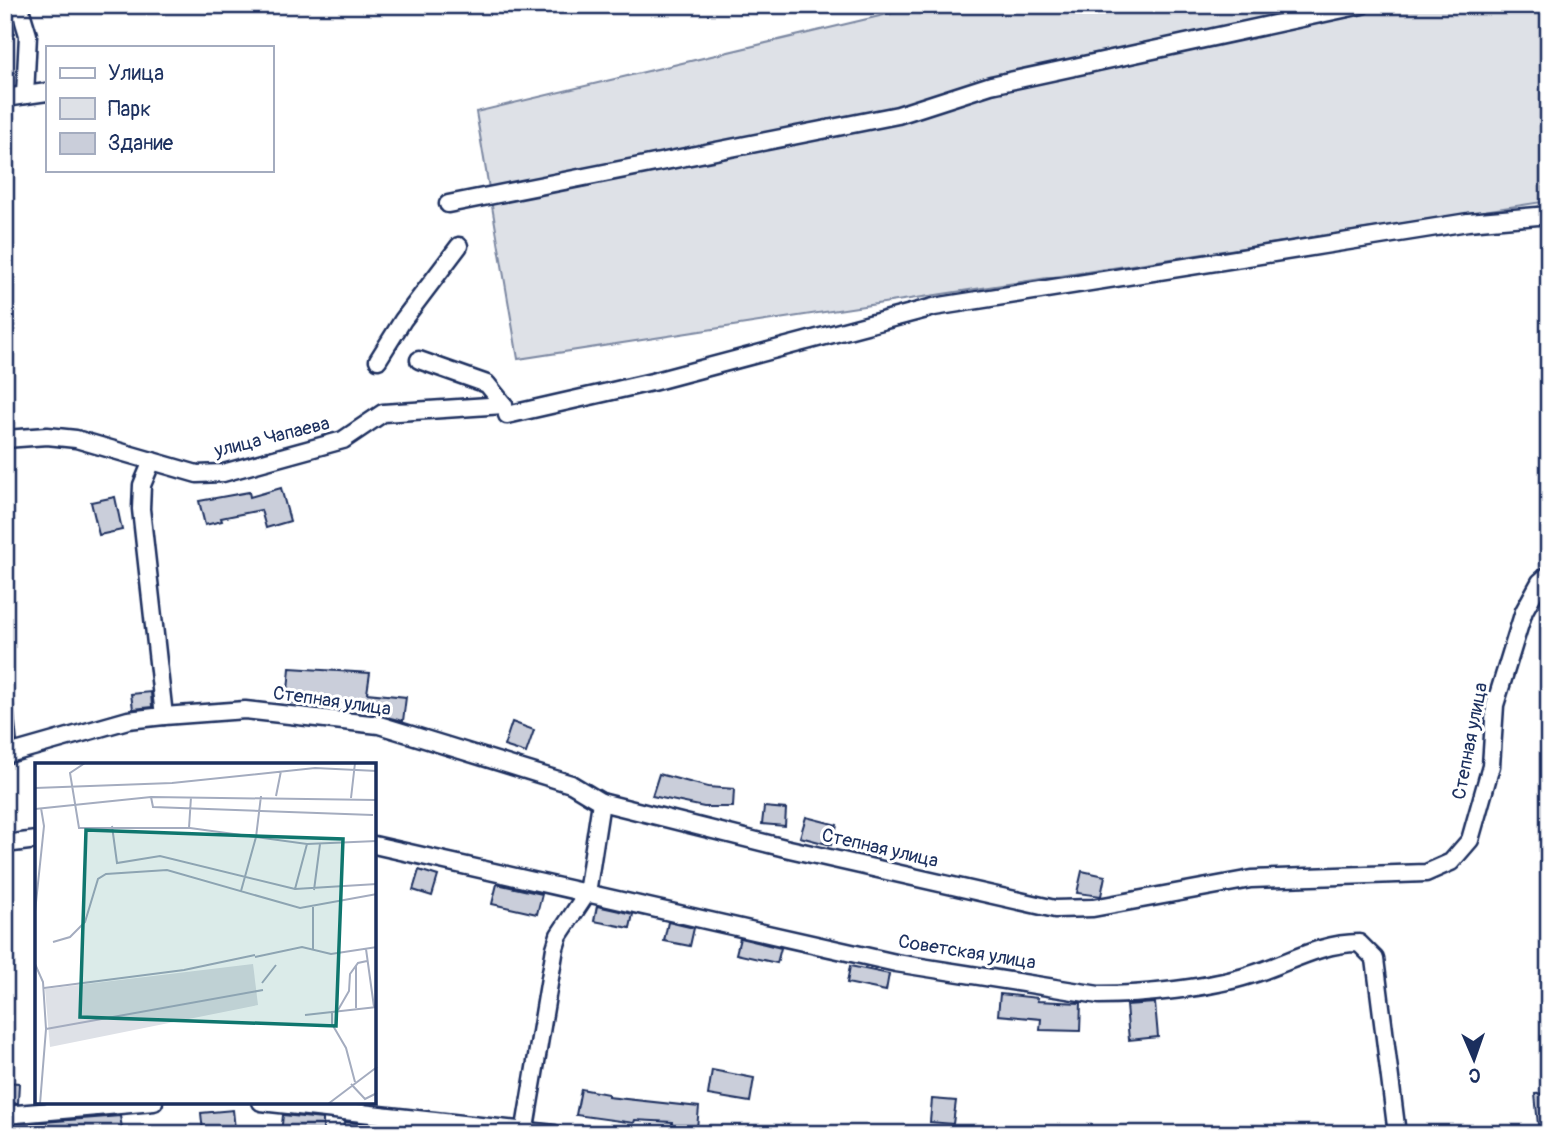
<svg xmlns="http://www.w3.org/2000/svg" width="1554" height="1139" viewBox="0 0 1554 1139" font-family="Pangolin,sans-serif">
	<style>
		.green { fill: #dee1e7; stroke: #7c88a2; stroke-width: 2 }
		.building { fill: #caceda; stroke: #1b2f5e; stroke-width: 2 }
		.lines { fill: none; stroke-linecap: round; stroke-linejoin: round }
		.street-casing { stroke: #1b2f5e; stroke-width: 21 }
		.street { stroke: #fff; stroke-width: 16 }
		.labels { text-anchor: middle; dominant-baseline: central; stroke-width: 6; stroke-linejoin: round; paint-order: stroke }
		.street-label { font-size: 19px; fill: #1b2f5e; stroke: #fff }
		.inset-road { fill: none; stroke: #a4acbf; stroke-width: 2 }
		.view { fill: #0f766e; fill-opacity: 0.15; stroke: #0f766e; stroke-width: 3.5 }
		.inset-edge { fill: none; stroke: #1b2f5e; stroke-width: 3.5 }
	</style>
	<rect width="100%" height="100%" fill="#fff"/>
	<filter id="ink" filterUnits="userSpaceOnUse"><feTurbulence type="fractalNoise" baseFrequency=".0143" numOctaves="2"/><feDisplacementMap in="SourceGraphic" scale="14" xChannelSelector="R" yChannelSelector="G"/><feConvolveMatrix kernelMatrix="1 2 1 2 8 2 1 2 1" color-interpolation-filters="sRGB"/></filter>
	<g filter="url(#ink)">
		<polygon class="green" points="926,5 1549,5 1549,201 518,359 476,112"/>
		<g class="building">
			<polygon points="281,488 290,521 266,528 261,510 221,518 222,521 205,525 199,501 249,492 250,497"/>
			<polygon points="115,497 122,530 99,535 91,502"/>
			<polygon points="290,668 370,673 367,693 406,697 403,721 373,714 374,706 324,700 323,705 287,702"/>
			<polygon points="151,692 152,707 133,709 131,694"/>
			<polygon points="13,703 17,741 5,744 5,704"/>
			<polygon points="512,722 534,730 526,753 504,746"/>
			<polygon points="659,774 708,787 734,789 733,807 704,807 652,796"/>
			<polygon points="764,807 786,809 785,826 762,824"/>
			<polygon points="806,817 837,825 831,845 800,837"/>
			<polygon points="419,870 438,876 432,896 413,890"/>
			<polygon points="1082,871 1105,876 1101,896 1077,893"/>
			<polygon points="497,884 542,894 537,914 492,904"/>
			<polygon points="597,906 633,914 630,928 594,921"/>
			<polygon points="668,922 694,928 690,946 664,941"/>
			<polygon points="740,938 781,948 777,963 736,954"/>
			<polygon points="850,966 889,974 886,991 847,983"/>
			<polygon points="1000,994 1038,998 1037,1001 1081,1003 1080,1031 1040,1030 1041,1019 998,1015"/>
			<polygon points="1155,1003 1158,1037 1129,1040 1126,1005"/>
			<polygon points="712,1070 754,1078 750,1102 708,1095"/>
			<polygon points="5,1082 19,1083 18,1103 5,1104"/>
			<polygon points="581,1089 608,1094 608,1097 699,1107 697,1128 672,1126 672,1122 635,1120 634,1123 576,1115"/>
			<polygon points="1549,1093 1549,1124 1538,1125 1535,1094"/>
			<polygon points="932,1099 956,1101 953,1124 930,1122"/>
			<polygon points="233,1110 235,1129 203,1132 201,1113"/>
			<polygon points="283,1115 323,1119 323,1134 281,1134"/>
			<polygon points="120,1116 123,1134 5,1134 5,1125"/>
			<polygon points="344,1122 367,1124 366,1134 343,1134"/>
		</g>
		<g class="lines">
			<g class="street-casing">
				<g id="street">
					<polyline points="19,5 28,35 25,95"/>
					<polyline points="5,98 47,92"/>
					<polyline points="448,204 898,115 991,85 1362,5"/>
					<polyline points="378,360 403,320 459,246"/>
					<polyline points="419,360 487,384 504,405"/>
					<polyline points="507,415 652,382 934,307 1468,222 1549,215"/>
					<polyline points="5,439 47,436 76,439 197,474 223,473 343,440 383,413 504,405"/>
					<polyline points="152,461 142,485 141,509 164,716"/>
					<polyline points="5,755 128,720 164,716 245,710 379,725 571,784 601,802 785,848 1055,909 1093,908 1251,879 1426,873 1451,862 1470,840 1491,766 1495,705 1524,611 1540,582 1549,574"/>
					<polyline points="5,844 37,840"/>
					<path d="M374 845 896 963 1099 995C1142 995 1210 988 1250 975 1287 964 1319 943 1359 943L1375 959 1397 1134"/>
					<polyline points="261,1102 555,1134"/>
					<polyline points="5,1115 154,1102"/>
					<polyline points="524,1134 555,948 559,935 587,893 601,802"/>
				</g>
			</g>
			<use href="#street" class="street"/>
		</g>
	</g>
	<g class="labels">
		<g class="street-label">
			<text transform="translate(272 437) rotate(-14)">улица Чапаева</text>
			<text transform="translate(332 701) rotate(8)">Степная улица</text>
			<text transform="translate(1470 741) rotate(-79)">Степная улица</text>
			<text transform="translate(880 848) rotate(13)">Степная улица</text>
			<text transform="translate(967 952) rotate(9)">Советская улица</text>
		</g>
	</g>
	<g transform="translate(35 763)">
		<rect width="341" height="341" fill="#fff"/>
		<path d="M218 201 223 242 15 284 10 226Z" fill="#dee1e7"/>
		<path class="inset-road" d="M50 0 35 10 44 65H155L272 81 342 78M0 25 137 20 280 5 342 8M241 33 246 8M116 34 118 44 338 52M316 35 320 0M0 46 116 34 342 37M77 63 82 100 125 93 260 126 342 121M154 65 156 34M260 126 272 81M279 127 285 81M206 128 221 74 226 33M278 144V186M0 149 9 63 6 45M18 179 35 174 50 159 63 116 71 111 132 107 265 145 342 131M331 186 339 244M220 194 267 184 296 191 342 184M0 201 8 219 11 266 5 341M227 220 241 202M9 225 149 207 220 192M321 245V202M303 247 314 228 315 211 323 200 332 198M297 248V261L311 285 320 319M270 252 342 244M11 266 228 227M316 321 330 336 342 330M293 341 342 304"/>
		<path class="view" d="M51 67 308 76 301 263 45 254Z"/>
		<rect width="341" height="341" class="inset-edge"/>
	</g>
	<rect width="1554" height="1139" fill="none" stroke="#fff" stroke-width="28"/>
	<rect x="14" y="14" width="1526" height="1111" fill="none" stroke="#1b2f5e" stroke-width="2.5" filter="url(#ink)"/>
	<rect x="46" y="46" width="228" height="126" fill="#ffffff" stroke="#a4acbf" stroke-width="2"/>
	<rect x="60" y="68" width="35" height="10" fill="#ffffff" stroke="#a4acbf" stroke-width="2"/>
	<text x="108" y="80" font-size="21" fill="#1b2f5e">Улица</text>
	<rect x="60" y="98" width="35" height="21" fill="#dee1e7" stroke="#a4acbf" stroke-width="2"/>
	<text x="108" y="116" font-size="21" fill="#1b2f5e">Парк</text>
	<rect x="60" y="133" width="35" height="21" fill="#caceda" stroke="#a4acbf" stroke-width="2"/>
	<text x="108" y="150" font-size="21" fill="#1b2f5e">Здание</text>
	<g transform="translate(1474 1059) rotate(178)" stroke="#ffffff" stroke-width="5" paint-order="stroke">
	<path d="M0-5L12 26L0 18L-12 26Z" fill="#1b2f5e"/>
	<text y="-10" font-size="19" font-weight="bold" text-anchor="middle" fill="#1b2f5e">С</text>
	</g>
</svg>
